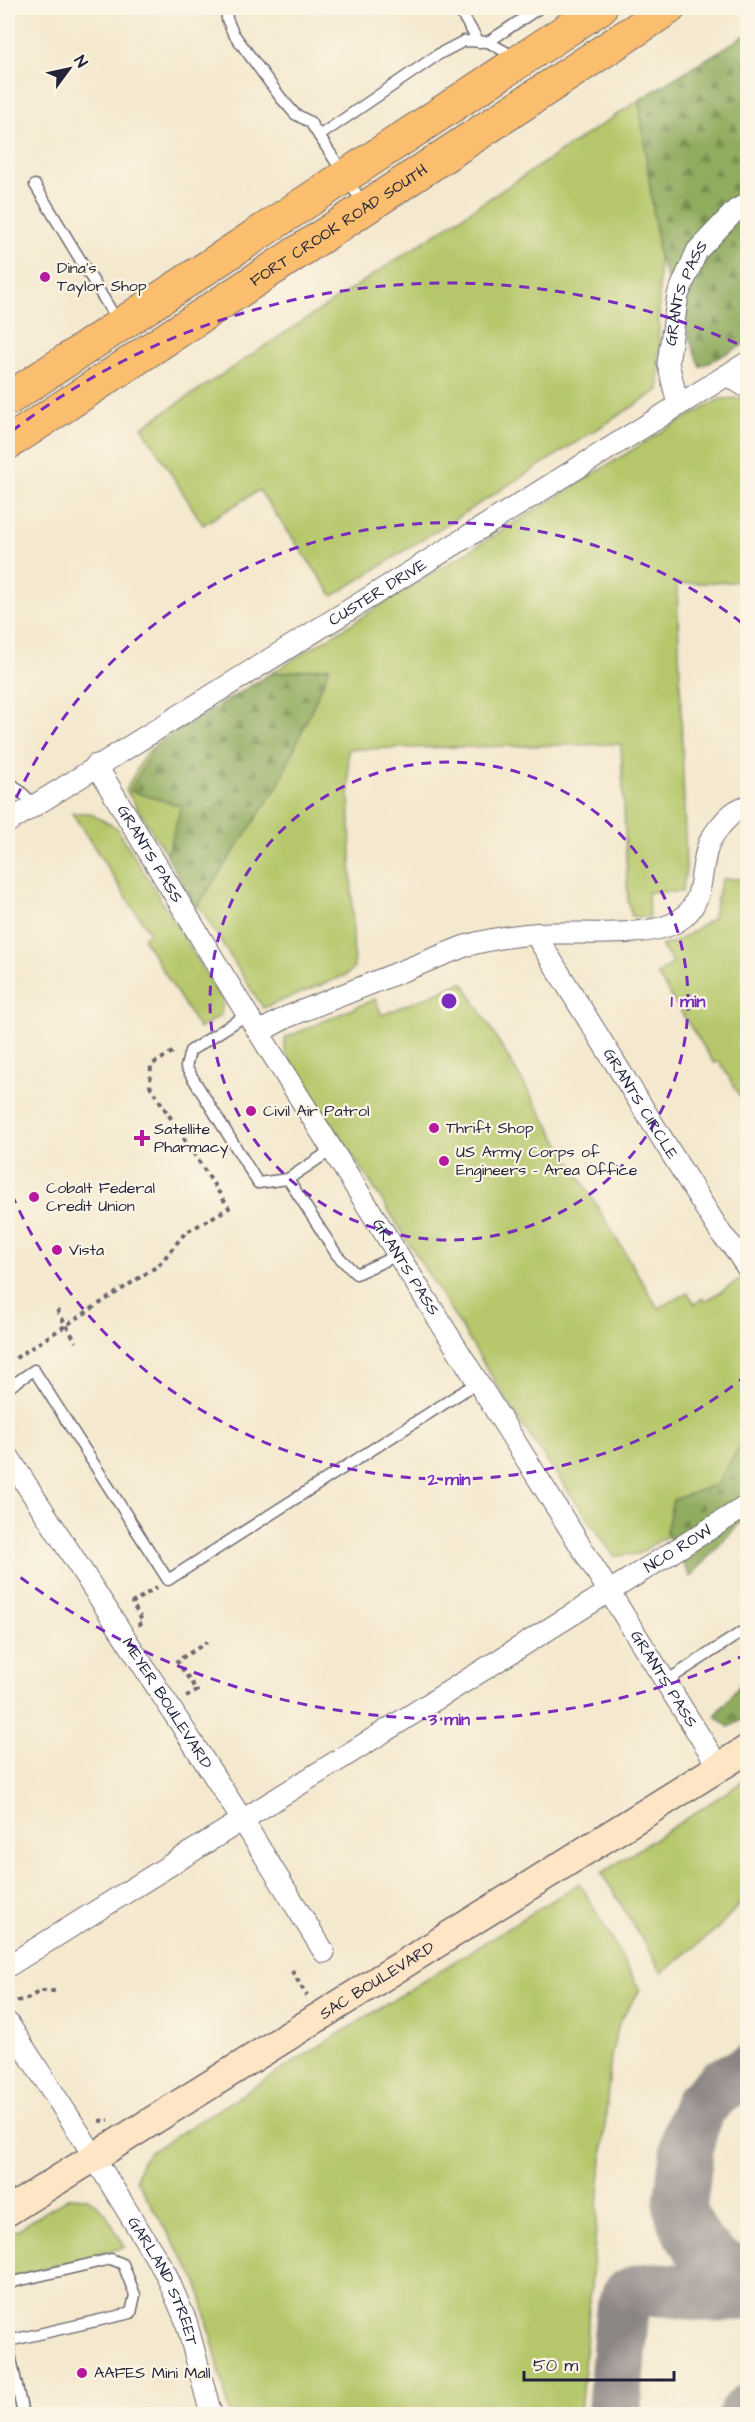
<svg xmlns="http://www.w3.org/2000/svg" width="755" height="2422" viewBox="0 0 755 2422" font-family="'Architects Daughter',sans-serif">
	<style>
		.green { fill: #b5c76b; stroke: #6c7453; stroke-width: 1.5 }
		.forest { fill: url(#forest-firs); stroke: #59674d; stroke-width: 1.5 }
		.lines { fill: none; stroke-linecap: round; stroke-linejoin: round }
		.taxiway { stroke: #8b8584; stroke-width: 54 }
		.lane-casing { stroke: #6c676e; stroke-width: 13 }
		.street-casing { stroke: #6c676e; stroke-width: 23 }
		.secondary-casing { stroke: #6c676e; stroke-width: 31 }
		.primary-casing { stroke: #6c676e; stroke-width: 35 }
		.path { stroke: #6c676e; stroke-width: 4; stroke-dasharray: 4.5 4.5; stroke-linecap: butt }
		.lane { stroke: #fff; stroke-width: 10 }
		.street { stroke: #fff; stroke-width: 21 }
		.secondary { stroke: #fde5c5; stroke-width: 28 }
		.primary { stroke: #fbbd6e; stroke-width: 33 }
		.ring { fill: none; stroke: #7b2cbf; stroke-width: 3; stroke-dasharray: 10 8 }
		.poi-dot { fill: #b5179e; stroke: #fcf5e5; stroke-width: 2 }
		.labels { text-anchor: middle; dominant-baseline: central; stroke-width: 4.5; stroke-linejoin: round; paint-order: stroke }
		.street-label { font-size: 16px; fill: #22223b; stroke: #fcf5e5 }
		.poi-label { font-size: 16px; fill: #22223b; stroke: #fcf5e5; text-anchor: start }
		.centre { fill: #7b2cbf; stroke: #fcf5e5; stroke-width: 3 }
		.ring-label { font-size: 18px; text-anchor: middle; font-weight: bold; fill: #7b2cbf; stroke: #fcf5e5; stroke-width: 4.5; stroke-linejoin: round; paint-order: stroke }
	</style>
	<defs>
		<pattern id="forest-firs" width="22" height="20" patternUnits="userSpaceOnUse" patternTransform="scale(1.5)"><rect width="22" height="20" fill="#90ac5f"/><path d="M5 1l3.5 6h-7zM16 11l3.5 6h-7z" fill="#758c50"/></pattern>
	</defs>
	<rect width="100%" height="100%" fill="#fcf5e5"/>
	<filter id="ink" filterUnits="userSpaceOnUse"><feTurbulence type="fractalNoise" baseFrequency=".0167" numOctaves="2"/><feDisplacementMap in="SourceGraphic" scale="12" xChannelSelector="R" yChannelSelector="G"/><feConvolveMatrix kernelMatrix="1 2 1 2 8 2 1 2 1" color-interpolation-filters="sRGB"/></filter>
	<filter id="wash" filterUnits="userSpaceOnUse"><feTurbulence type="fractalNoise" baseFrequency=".008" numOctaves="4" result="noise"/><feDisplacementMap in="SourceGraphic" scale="24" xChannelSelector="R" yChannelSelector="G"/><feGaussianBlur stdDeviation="1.35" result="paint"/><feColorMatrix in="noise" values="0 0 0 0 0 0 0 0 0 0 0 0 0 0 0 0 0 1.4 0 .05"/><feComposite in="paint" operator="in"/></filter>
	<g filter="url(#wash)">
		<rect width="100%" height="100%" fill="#f4e8ce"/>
		<g class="green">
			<polygon points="639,100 659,256 659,390 333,596 259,490 203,525 142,427"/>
			<polygon points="741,398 747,402 747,581 677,584 686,869 682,892 648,892 649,918 632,916 628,901 621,744 348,749 354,968 346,975 263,1008 126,790 144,756 155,745 663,431 720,399"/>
			<polygon points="72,813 89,813 117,828 223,1001 221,1015 199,1029 143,938 149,932"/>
			<polygon points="722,879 747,879 747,1109 720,1062 714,1063 657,975 673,963 661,946 677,941 712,919"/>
			<polygon points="463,982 658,1308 688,1293 695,1304 702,1298 705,1301 745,1277 747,1281 747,1487 638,1554 614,1556 522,1425 389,1211 285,1052 285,1038 375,999 382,1015"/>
			<polygon points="747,1779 747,1896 717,1929 662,1973 602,1873"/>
			<polygon points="580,1883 640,1990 619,2023 611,2056 580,2414 230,2414 198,2283 136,2180 141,2162 150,2152"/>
			<polygon points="69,2197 88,2198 104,2211 125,2247 8,2279 8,2236"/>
		</g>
		<g class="forest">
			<polygon points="747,34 747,343 700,367 659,256 639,100"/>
			<polygon points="330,667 278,786 196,908 167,856 181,806 130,791 155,745 270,674"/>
			<polygon points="746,1436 747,1437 747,1515 690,1577 666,1532 673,1500 717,1484"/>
			<polygon points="747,1676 747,1717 729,1727 715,1716"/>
		</g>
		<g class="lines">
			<g class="taxiway">
				<polyline points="748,2072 721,2085 700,2106 689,2134 680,2206 684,2221 699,2247 720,2266 748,2275"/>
				<path d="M614 2414 622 2313 628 2296C658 2277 709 2306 748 2291"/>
				<polyline points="745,2414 748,2411"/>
			</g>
		</g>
	</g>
	<g filter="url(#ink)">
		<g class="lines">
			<g class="lane-casing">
				<g id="lane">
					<polyline points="226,8 227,19 233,33 281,98 295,114 310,122 364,205"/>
					<polyline points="458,8 479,42"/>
					<polyline points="488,42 539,8"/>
					<polyline points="319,136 439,54 464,41 488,42 515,57"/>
					<polyline points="35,185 118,322"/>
					<polyline points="8,780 35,805"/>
					<polyline points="248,1014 190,1051 186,1067 258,1183 288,1179"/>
					<polyline points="333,1149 288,1179 337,1255 356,1274 398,1255"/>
					<polyline points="8,1388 34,1370 168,1580 478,1382"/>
					<polyline points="665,1682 748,1628"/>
					<polyline points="8,2286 13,2282 111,2259 123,2264 135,2295 131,2313 8,2341"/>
					<polyline points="8,2345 23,2414"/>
				</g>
			</g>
			<g class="street-casing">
				<g id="street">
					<polyline points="727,375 748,388"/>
					<path id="s1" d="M678 405 668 363 678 295 697 251 736 210 748 203"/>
					<path id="s2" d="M96 765 239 1001 719 1767"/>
					<path id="s3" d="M8 822 748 362"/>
					<path id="s4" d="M535 934 722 1235 734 1248 748 1269"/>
					<path d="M259 1032 287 1017 465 946C493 938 521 934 551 933 584 932 651 938 678 921 707 903 698 871 709 843 712 836 717 830 722 824 730 815 736 809 748 806"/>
					<path id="s5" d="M8 1456 243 1821 324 1952"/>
					<path id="s6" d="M8 1966 748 1505"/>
					<path id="s7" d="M8 2023 80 2134 166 2274 186 2321 211 2414"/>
				</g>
			</g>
			<g class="secondary-casing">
				<g id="secondary">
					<path id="s8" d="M8 2211 748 1749"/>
				</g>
			</g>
			<g class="primary-casing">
				<g id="primary">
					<polyline points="8,399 600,8"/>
					<path id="s9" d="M8 443 669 8"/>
				</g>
			</g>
			<g class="path">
				<polyline points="57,1310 76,1342"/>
				<polyline points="8,1363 159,1265 185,1233 229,1208 150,1086 151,1065 176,1050"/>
				<polyline points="138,1625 143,1622 132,1603 157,1587"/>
				<polyline points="186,1697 197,1691 177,1661 207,1642"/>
				<polyline points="292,1971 307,1996"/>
				<polyline points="8,2003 27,1999 40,1991 58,1991"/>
				<polyline points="99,2121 109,2120"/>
			</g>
			<use href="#lane" class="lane"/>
			<use href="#street" class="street"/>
			<use href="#secondary" class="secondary"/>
			<use href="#primary" class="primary"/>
		</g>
	</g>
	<g class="ring">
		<circle cx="449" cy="1001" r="239"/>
		<path d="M747 1375A478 478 0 0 1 9 1188M9 814A478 478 0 0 1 747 627"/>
		<path d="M747 1654A718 718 0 0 1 12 1571M12 431A718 718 0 0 1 747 348"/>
	</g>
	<g class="poi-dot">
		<circle cx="45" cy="277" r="6"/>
		<circle cx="251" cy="1111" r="6"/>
		<circle cx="434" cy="1128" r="6"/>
		<path d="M139 1129h6v6h6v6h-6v6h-6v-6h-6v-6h6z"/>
		<circle cx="444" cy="1161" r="6"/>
		<circle cx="34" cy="1197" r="6"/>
		<circle cx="57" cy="1250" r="6"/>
		<circle cx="82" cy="2373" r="6"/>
	</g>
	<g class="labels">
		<g class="street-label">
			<text stroke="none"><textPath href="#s9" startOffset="396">FORT CROOK ROAD SOUTH</textPath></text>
			<text stroke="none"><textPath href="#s1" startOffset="116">GRANTS PASS</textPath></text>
			<text stroke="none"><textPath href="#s3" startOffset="435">CUSTER DRIVE</textPath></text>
			<text stroke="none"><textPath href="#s2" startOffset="104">GRANTS PASS</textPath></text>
			<text stroke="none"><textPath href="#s4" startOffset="200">GRANTS CIRCLE</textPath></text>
			<text stroke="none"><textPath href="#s2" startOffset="590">GRANTS PASS</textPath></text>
			<text stroke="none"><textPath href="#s6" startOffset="789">NCO ROW</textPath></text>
			<text stroke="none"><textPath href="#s2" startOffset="1076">GRANTS PASS</textPath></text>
			<text stroke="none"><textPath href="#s5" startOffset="294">MEYER BOULEVARD</textPath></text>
			<text stroke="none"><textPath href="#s8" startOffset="435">SAC BOULEVARD</textPath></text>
			<text stroke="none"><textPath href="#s7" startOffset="302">GARLAND STREET</textPath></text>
		</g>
		<g class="poi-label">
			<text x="57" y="268">Dina's<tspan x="57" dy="18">Taylor Shop</tspan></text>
			<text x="263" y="1111">Civil Air Patrol</text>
			<text x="446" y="1128">Thrift Shop</text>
			<text x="154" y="1129">Satellite<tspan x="154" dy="18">Pharmacy</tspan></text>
			<text x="456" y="1152">US Army Corps of<tspan x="456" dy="18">Engineers - Area Office</tspan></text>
			<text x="46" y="1188">Cobalt Federal<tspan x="46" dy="18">Credit Union</tspan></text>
			<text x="69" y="1250">Vista</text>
			<text x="94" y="2373">AAFES Mini Mall</text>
		</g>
	</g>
	<circle cx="449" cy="1001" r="9" class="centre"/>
	<g class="ring-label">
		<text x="688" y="1007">1 min</text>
		<text x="449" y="1485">2 min</text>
		<text x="449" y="1725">3 min</text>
	</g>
	<rect width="755" height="2422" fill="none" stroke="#fcf5e5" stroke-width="30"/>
	<g transform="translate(69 69) rotate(57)" stroke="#fcf5e5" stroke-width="4.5" paint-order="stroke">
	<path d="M0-4.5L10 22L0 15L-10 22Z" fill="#22223b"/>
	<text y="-9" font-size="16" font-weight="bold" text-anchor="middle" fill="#22223b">N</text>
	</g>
	<path d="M524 2371v9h150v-9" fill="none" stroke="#22223b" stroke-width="3"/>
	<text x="533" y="2371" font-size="18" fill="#22223b" stroke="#fcf5e5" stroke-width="4.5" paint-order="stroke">50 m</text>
</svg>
